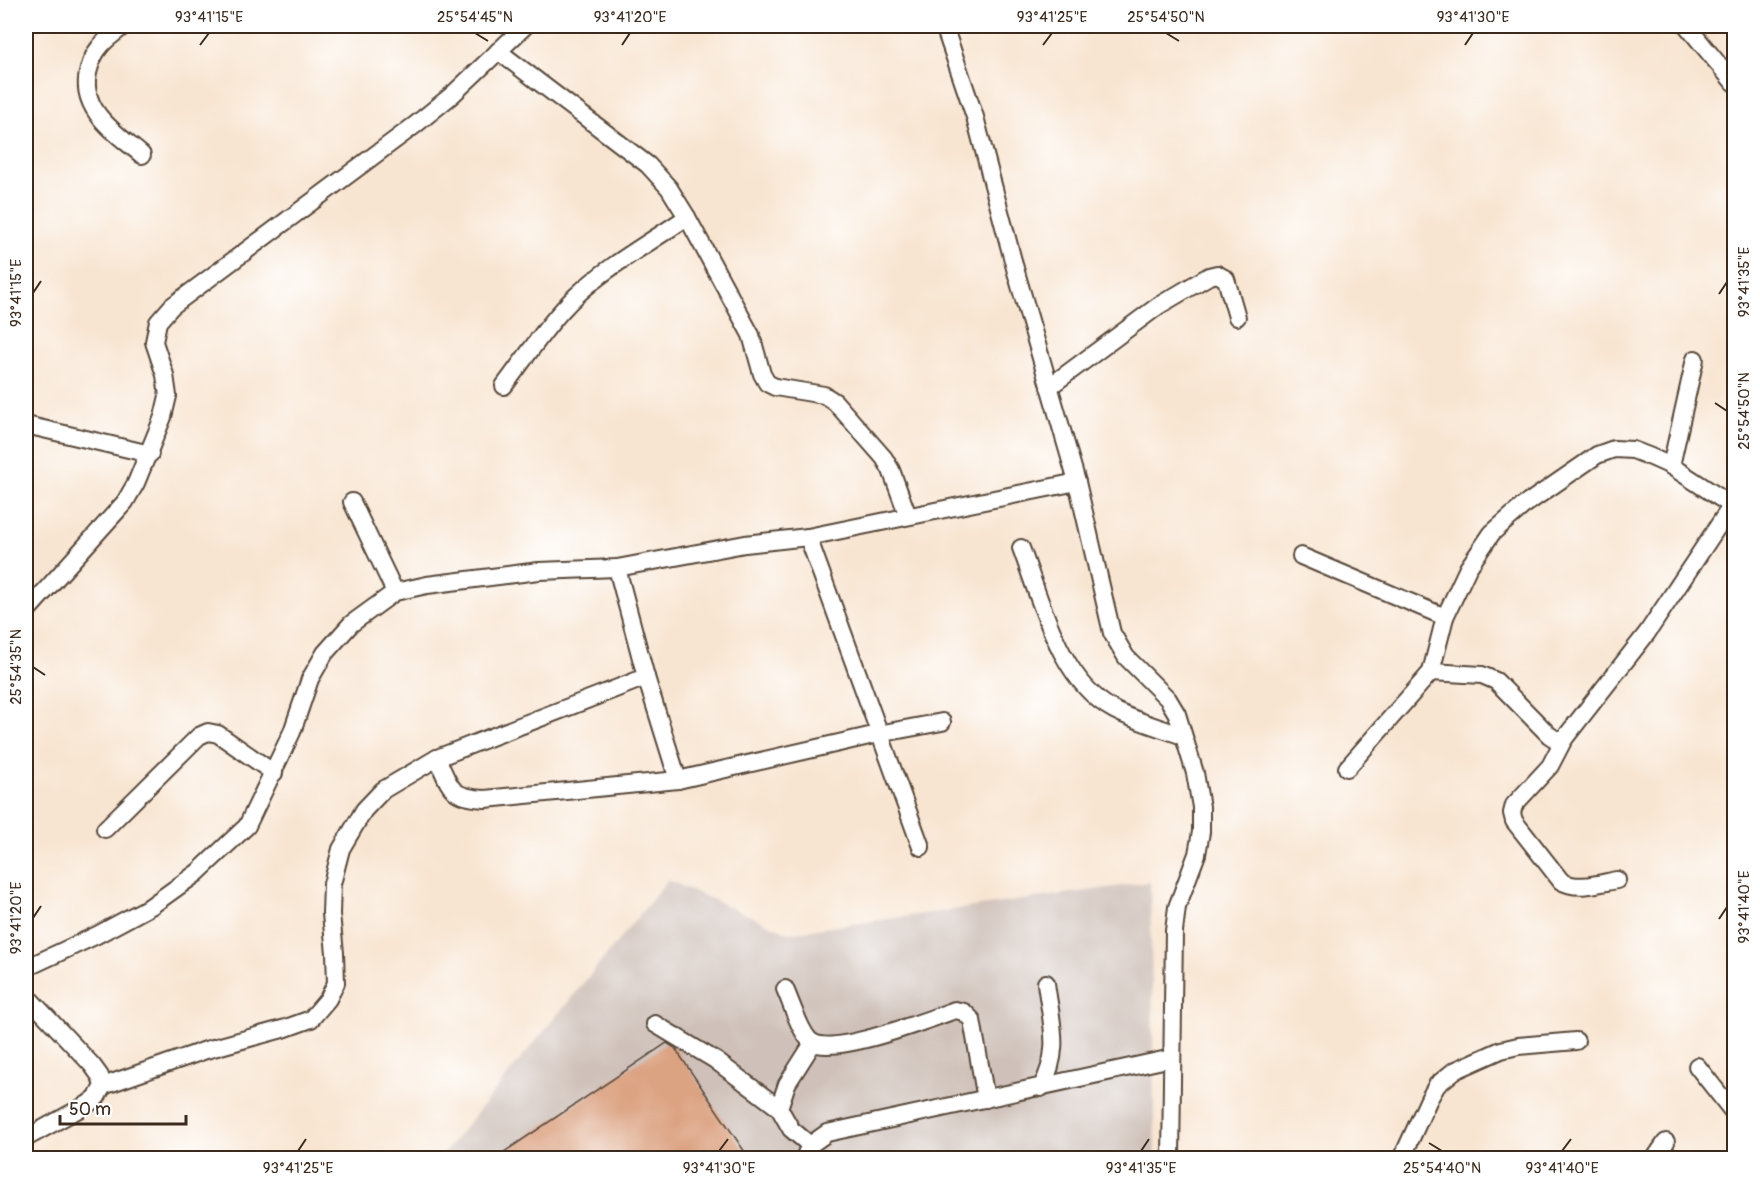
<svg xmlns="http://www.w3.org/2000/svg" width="1760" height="1184" viewBox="0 0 1760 1184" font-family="Pangolin,sans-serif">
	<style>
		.industrial { fill: #cfc1ba }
		.building { fill: #dca382 }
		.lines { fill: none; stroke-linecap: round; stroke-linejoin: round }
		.minor-casing { stroke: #574639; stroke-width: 20 }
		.minor { stroke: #fff; stroke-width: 16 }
		.ticks { fill: none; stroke: #3b2a1e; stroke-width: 2 }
		.neatline { fill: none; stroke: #3b2a1e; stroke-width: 2 }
		.ticks-label { font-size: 15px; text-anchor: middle; fill: #3b2a1e }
	</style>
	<rect width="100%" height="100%" fill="#fff"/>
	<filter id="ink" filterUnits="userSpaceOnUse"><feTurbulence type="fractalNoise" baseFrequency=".0167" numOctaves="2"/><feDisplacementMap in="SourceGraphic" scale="12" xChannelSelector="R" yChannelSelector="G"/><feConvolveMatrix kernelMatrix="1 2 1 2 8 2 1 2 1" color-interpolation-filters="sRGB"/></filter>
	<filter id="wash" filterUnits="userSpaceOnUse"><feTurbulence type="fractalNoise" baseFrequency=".008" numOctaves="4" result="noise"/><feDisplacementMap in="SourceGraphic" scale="24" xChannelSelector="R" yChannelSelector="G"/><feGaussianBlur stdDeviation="1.35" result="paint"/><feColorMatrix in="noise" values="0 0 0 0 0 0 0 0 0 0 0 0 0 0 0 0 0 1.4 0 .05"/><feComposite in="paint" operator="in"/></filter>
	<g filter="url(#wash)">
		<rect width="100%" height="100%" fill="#f8e5d1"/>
		<polygon class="industrial" points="668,880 789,933 1150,882 1155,1158 440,1158"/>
		<g id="blocks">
			<polygon class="building" points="667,1043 675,1048 749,1158 495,1158"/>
		</g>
	</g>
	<g filter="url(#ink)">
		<use href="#blocks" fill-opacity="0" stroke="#574639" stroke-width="1.5"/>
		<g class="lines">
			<g class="minor-casing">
				<g id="minor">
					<path d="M123 26C116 33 105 39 99 48 94 54 91 62 89 69 77 109 116 133 142 155"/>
					<polyline points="944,26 975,117 1016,272 1077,482 1112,633 1126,657 1168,699 1177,714 1195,773 1201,807 1201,832 1197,854 1177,907 1174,931 1171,1158"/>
					<polyline points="1687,26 1734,83"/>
					<polyline points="498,51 648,165 669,188 687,217 751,335 762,374 767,383 775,387 824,395 835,402 884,458 891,470 908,516"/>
					<path d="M504 386C527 356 549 321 577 295 609 265 651 242 687 217"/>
					<polyline points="1049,387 1158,306 1209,276 1217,274 1226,279 1237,317"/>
					<polyline points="26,425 150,454"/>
					<polyline points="1671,466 1695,359"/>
					<polyline points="352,502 395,592"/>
					<polyline points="808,537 921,847"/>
					<path d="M1021 548C1041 601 1060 681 1114 710 1135 721 1161 728 1183 736"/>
					<polyline points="1301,556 1445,617"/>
					<polyline points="617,568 646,677 678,780"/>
					<polyline points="26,612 125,502 136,483 163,417 168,396 165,375 154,342 158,322 172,306 415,125 452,95 525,26"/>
					<polyline points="1431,672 1482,675 1496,681 1549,735 1555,739 1564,739 1647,633 1732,505"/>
					<path d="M1564 739 1550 766 1514 805 1512 813 1514 821 1561 881C1577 891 1600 883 1617 880"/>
					<path d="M437 758C451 788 449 797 485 799L678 780 878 734 942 722"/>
					<polyline points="1347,768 1431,672 1445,617 1468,568 1492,533 1523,506 1597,455 1614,449 1633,450 1651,457 1671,466 1734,507"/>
					<polyline points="105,829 199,736 208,732 218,734 274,773"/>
					<polyline points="26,968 97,935 151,906 197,873 247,826 292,732 310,679 325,653 351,624 395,592 427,585 539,571 617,568 745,544 808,537 1077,482"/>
					<path d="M785 989C791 1002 801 1035 812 1042 834 1056 930 1019 955 1010L964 1012 972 1020 986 1099"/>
					<polyline points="26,995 92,1065 100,1076 103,1086 97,1097 88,1104 26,1138"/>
					<polyline points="655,1024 715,1060 779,1108"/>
					<polyline points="1697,1066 1734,1113"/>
					<polyline points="103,1086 206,1050 286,1028 311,1019 328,999 336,983 335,953 331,914 332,884 341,849 364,810 383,790 437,758 646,677"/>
					<path d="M1041 1088C1062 1050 1051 1023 1046 983"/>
					<polyline points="810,1145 791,1129 779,1108 787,1084 813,1043"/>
					<polyline points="804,1158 810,1145 827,1133 1172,1058"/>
					<polyline points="1402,1158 1429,1099 1437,1085 1454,1071 1501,1050 1518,1046 1576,1041"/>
					<polyline points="1655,1158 1666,1142"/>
				</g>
			</g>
			<use href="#minor" class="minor"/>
		</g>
	</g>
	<path class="ticks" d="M475 33 488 41M1166 33 1179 41M200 45 209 33M622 45 630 33M1043 45 1052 33M1465 45 1473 33M33 293 41 281M1719 294 1727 282M1715 403 1727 411M33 667 45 675M33 918 41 906M1719 919 1727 907M1429 1143 1442 1151M298 1151 306 1139M719 1151 728 1139M1141 1151 1149 1139M1562 1151 1571 1139"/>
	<rect width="1760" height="1184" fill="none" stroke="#fff" stroke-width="66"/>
	<path d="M60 1115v9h126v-9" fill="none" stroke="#3b2a1e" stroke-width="3"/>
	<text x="69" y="1115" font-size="18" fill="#3b2a1e" stroke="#ffffff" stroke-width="4.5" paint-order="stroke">50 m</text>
	<rect x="33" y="33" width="1694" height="1118" class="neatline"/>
	<g class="ticks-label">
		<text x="209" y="22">93°41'15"E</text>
		<text x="475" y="22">25°54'45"N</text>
		<text x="630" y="22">93°41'20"E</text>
		<text x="1052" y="22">93°41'25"E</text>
		<text x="1166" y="22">25°54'50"N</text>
		<text x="1473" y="22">93°41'30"E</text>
		<text transform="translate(1744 282) rotate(-90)" y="5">93°41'35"E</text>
		<text transform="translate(16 293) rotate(-90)" y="5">93°41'15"E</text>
		<text transform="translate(1744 411) rotate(-90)" y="5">25°54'50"N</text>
		<text transform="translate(16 667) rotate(-90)" y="5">25°54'35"N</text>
		<text transform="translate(1744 907) rotate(-90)" y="5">93°41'40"E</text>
		<text transform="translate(16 918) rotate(-90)" y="5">93°41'20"E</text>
		<text x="298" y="1173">93°41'25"E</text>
		<text x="719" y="1173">93°41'30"E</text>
		<text x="1141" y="1173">93°41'35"E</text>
		<text x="1442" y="1173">25°54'40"N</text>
		<text x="1562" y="1173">93°41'40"E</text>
	</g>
</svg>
